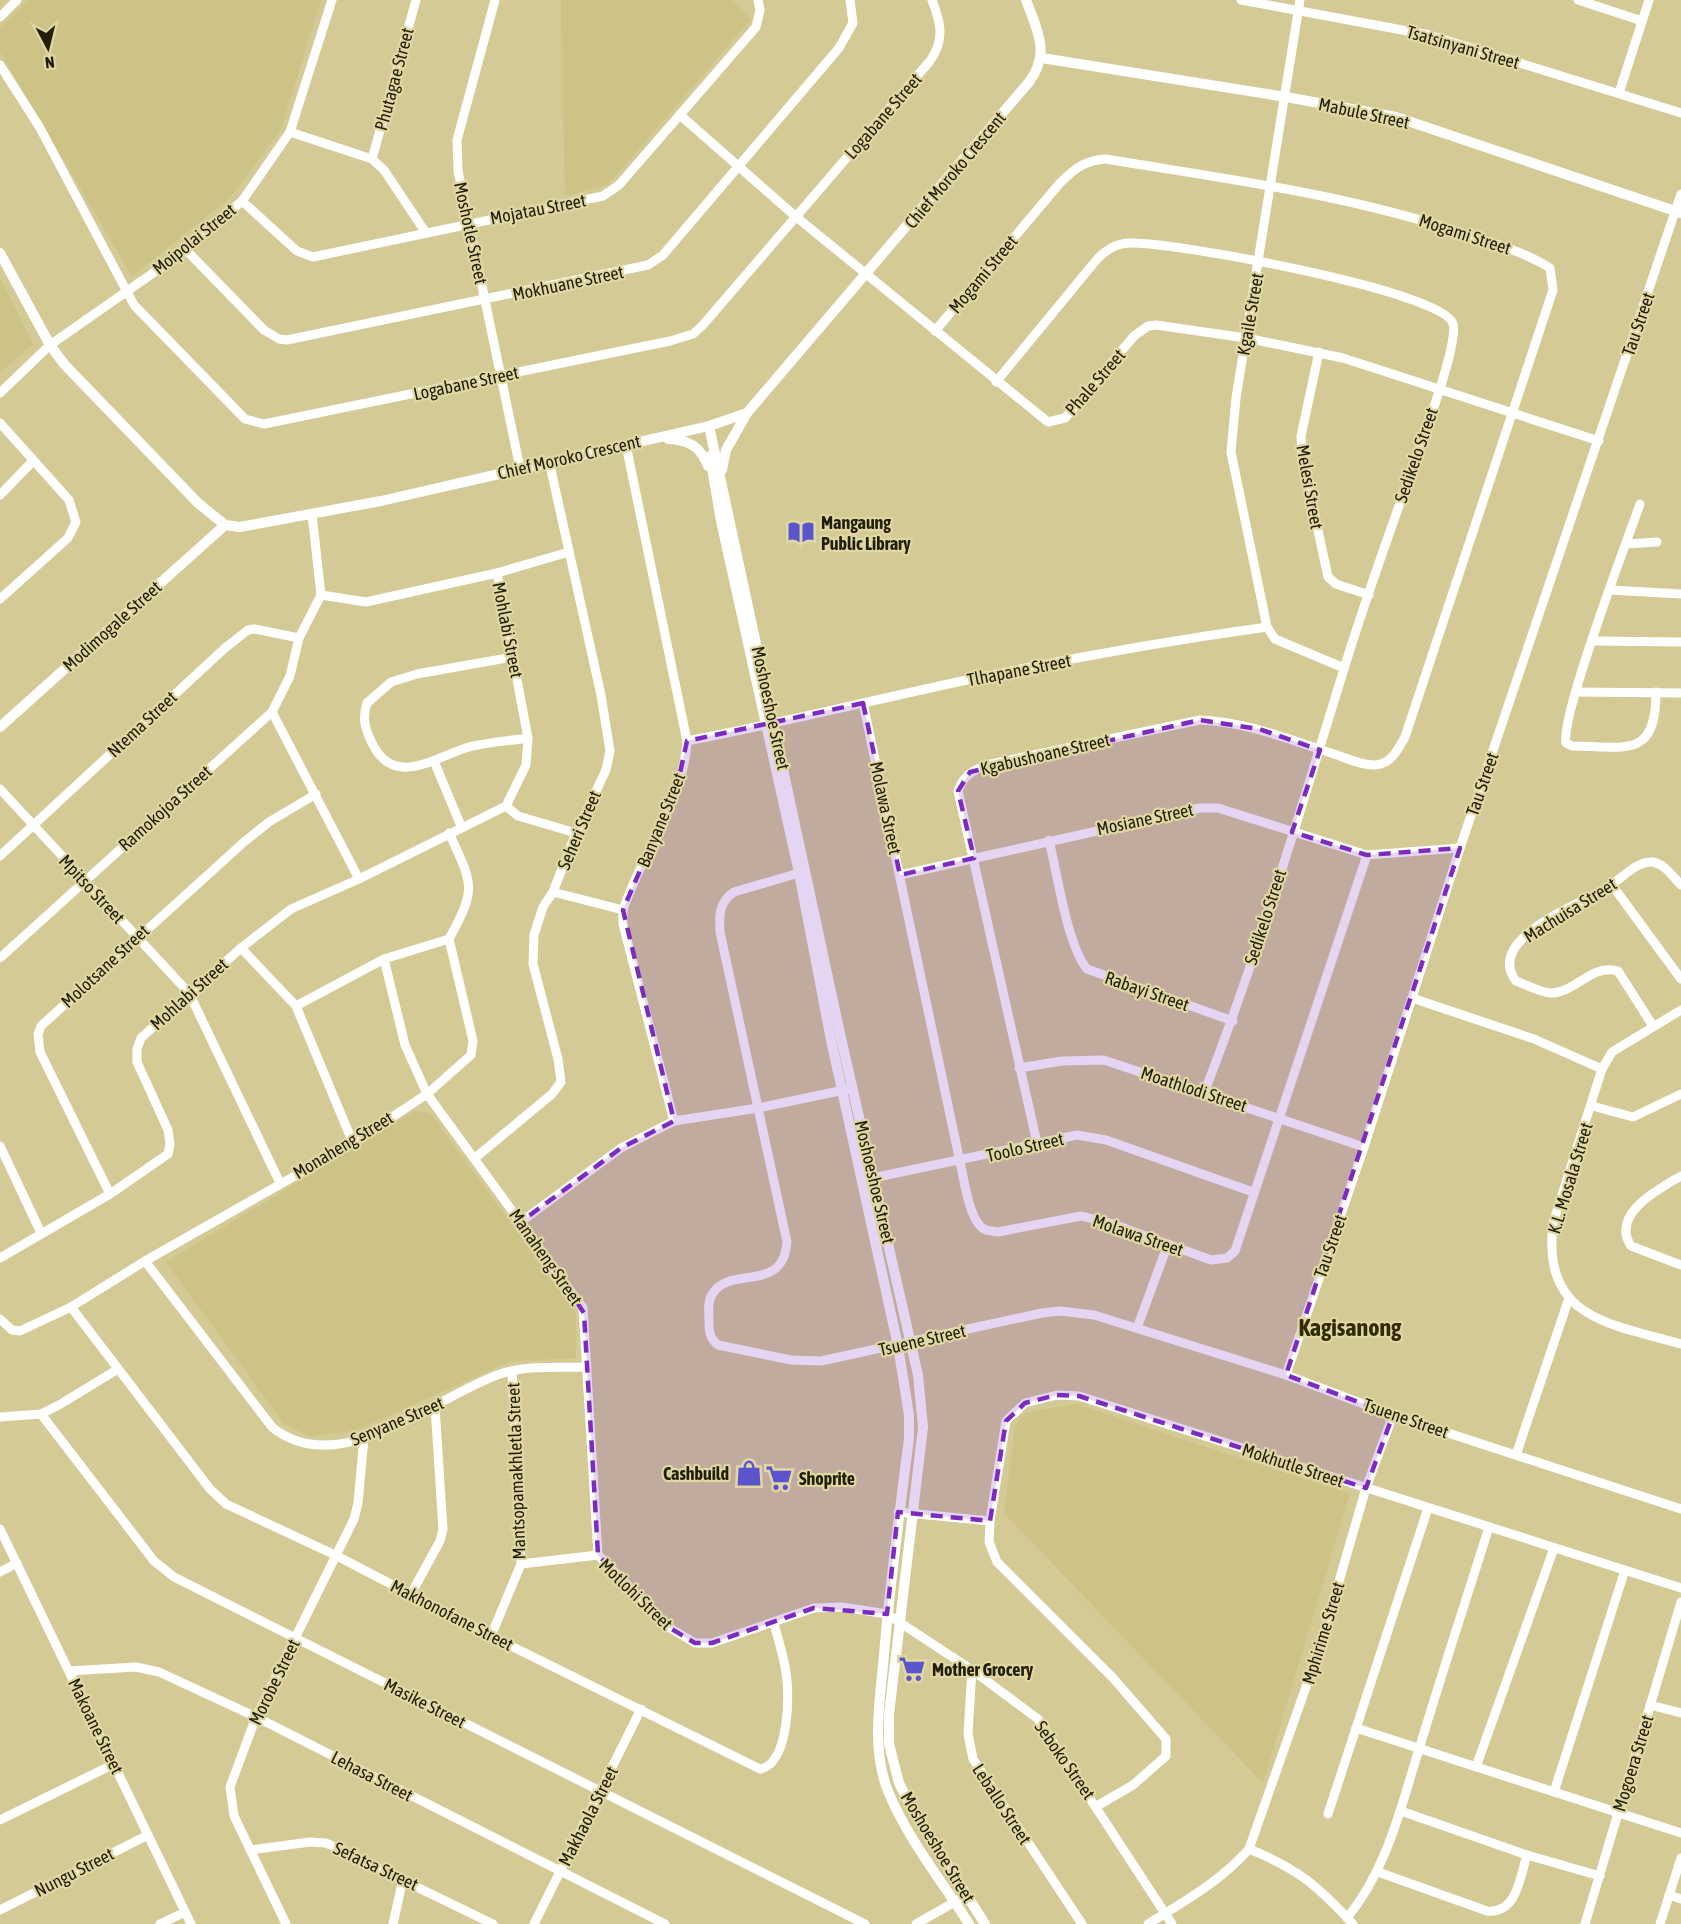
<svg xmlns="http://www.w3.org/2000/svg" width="1681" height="1924" viewBox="0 0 1681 1924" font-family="'Asap Condensed',sans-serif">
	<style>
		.built { fill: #cdc387 }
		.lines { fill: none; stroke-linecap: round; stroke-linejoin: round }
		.minor { stroke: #fff; stroke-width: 9 }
		.tertiary { stroke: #fff; stroke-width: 10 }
		.marked { fill: #7b2cbf; fill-opacity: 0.2; stroke: #7b2cbf; stroke-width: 4.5; stroke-dasharray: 12 8; stroke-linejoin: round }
		.labels { text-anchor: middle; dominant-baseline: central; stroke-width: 4.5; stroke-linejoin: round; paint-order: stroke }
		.street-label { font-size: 18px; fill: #211e09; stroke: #e0d7a3 }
		.poi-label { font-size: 18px; font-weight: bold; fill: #211e09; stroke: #e0d7a3; text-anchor: start }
		.district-label { font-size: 24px; font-weight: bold; fill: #322c05; stroke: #e0d7a3 }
	</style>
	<rect width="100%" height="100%" fill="#d3ca96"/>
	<g class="built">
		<polygon points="28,0 321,0 281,129 230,198 132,276 0,52 0,28"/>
		<polygon points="561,0 731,0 751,19 614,178 603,186 565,196"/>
		<polygon points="0,278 33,344 0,373"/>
		<polygon points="415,1111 430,1113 576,1313 576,1358 511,1361 354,1431 309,1436 284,1424 166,1262"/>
		<polygon points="1076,1404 1350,1494 1263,1783 1004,1513 1015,1426 1024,1413"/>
	</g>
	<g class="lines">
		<g class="minor">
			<polyline points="495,0 457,140 458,171 520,468"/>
			<polyline points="1241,0 1429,35 1681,113"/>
			<polyline points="1300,0 1236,398 1231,452 1267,627 1275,639 1344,668"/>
			<polyline points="1578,0 1642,21"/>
			<polyline points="0,17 17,0"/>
			<path d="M0 65 40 128 134 305 245 419 264 424 670 341 693 334 702 326 930 61C945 40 941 23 932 0"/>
			<polyline points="1619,93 1649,0"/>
			<polyline points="680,115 795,216 1048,422 1065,418 1134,336 1148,326 1156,325 1246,338 1343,358 1599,441"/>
			<polyline points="290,132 372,159 384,170 426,233"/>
			<polyline points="372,159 416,0"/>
			<polyline points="242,201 297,251 313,257 603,196 619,185 756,27 760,10 758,0"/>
			<polyline points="186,250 264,330 279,339 287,340 648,265 663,255 839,48 853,23 850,0"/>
			<path d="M935 331 1060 183C1074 169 1085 160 1106 159 1226 179 1346 194 1462 233 1492 243 1523 251 1550 268L1553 290 1405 737C1398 749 1392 763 1376 765 1362 766 1344 757 1331 753 1288 739 1246 722 1200 720L986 765C972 771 963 776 958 791L1037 1143"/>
			<polyline points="1319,352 1301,436 1302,456 1328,577 1336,584 1369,595"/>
			<path d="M996 382 1098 258C1108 249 1115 244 1129 243 1169 241 1445 291 1453 324 1459 345 1420 446 1411 472 1388 537 1364 603 1344 669 1300 811 1258 955 1204 1093"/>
			<polyline points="0,393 50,345 186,250 242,201 290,132 332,0"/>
			<polyline points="0,423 69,500 76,522 68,538 0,599"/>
			<path d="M626 445 687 741C684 801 641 854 623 910V924L674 1121"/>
			<polyline points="0,495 33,461"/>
			<path d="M1640 504C1627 541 1560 717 1566 743L1572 746C1625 746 1656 760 1656 692"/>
			<polyline points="1626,544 1657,542"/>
			<polyline points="1610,590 1681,594"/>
			<polyline points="321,595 366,602 497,573 569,552"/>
			<polyline points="1593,641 1681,642"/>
			<path d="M513 657 417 674 391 682 367 703C362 718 365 729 372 743 394 789 435 757 469 747 488 742 509 741 528 738"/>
			<polyline points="1576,692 1681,693"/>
			<path d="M863 703 960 1162C964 1178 969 1221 984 1229 987 1231 994 1231 998 1232L1081 1216 1110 1223 1211 1260 1227 1258 1235 1251 1367 855"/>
			<polyline points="272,712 359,879"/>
			<path d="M687 741C781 723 873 700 967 680 1066 659 1166 641 1267 627"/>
			<polyline points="434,761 461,826"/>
			<polyline points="0,789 189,993 280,1183"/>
			<polyline points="506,806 518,816 576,833"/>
			<path d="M1049 840C1057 872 1067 945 1087 969L1233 1021"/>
			<polyline points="0,856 225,648 248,630 254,629 299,638"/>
			<path d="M799 873 734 892C719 902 719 915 720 932L787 1242C783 1294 731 1265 713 1293 707 1301 709 1311 709 1320 709 1330 709 1338 718 1345L791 1360 821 1361 1042 1313 1060 1311 1094 1315 1286 1375 1393 1415 1681 1509"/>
			<polyline points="900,875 1200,808 1218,808 1367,855 1460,848"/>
			<polyline points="1612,885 1681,979"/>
			<polyline points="553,892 623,910"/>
			<polyline points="241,948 296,1006 353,1143"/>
			<polyline points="0,958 272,712 290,676 299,638 321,595 312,514"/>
			<polyline points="384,959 405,1045 427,1094 583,1308 598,1555"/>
			<polyline points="1412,998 1534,1039 1602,1069"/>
			<polyline points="296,1006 384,959 449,939"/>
			<path d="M1681 1010 1612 1052 1602 1069 1553 1223C1542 1319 1608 1323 1681 1344"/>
			<path d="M1653 1026 1618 971C1592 963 1576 992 1552 993 1540 993 1527 985 1516 981 1484 939 1580 904 1605 889 1619 882 1636 860 1653 862 1665 864 1673 877 1681 885"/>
			<polyline points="1019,1068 1062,1061 1104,1060 1364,1147"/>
			<polyline points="1592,1106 1633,1117 1681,1094"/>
			<polyline points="0,1146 41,1233"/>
			<polyline points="475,1158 552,1094 561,1082 558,1059 533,964 534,935 543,907 553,892 576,833 606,770 610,751 601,695 549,461"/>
			<path d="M1681 1176C1659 1189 1610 1214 1631 1246L1681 1265"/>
			<polyline points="868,1179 1077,1135 1106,1140 1253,1192"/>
			<polyline points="110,1194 40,1052 38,1034 41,1026 244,842 269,822 316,794"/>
			<polyline points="522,1221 621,1148 674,1121 758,1108 849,1089"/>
			<polyline points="0,1258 110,1194 168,1154 170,1144 168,1130 137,1062 137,1049 141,1038 241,948 291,909 359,879 506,806 526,765 528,738 497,573"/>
			<path d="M145 1261 272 1427C339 1482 434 1397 500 1374 526 1365 559 1368 587 1367"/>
			<path d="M71 1307 210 1489 226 1504 335 1555 491 1636 760 1769C789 1764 790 1695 786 1673 784 1656 778 1640 774 1623"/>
			<path d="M0 1319 12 1330 20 1331 71 1307 145 1261 353 1143 427 1094 471 1055 473 1041 449 939C477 888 473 885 449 833"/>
			<polyline points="1137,1328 1168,1244"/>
			<polyline points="1286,1375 1364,1147 1460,848 1681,194"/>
			<polyline points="41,1414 154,1561 174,1577 865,1924"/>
			<polyline points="0,1417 41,1414 59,1405 118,1369"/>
			<polyline points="1516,1455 1569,1298"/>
			<polyline points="898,1512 990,1521"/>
			<polyline points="0,1529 191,1924"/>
			<polyline points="598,1555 670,1628 695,1643 712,1643 814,1608 842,1607 887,1614 972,1670 1038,1719 1172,1924"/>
			<polyline points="521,1564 598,1555"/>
			<polyline points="0,1572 17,1563"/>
			<polyline points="411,1594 440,1541 443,1529 435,1407"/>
			<polyline points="491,1636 521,1564 512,1371"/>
			<polyline points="972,1670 968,1734 973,1759 1082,1924"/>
			<polyline points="69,1671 136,1667 159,1672 256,1717 665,1924"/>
			<polyline points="1650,1705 1681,1713"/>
			<polyline points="1356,1728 1681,1833"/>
			<polyline points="1476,1767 1554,1548"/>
			<polyline points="1554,1792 1625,1570"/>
			<polyline points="1097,1806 1133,1785 1166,1756 1166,1739 1113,1678 997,1562 989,1542 990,1521 1006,1421 1025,1403 1057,1395 1079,1396 1681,1588"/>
			<polyline points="1401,1811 1527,1855 1600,1876"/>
			<polyline points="1328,1814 1428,1508"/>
			<polyline points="0,1820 114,1764"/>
			<path d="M1249 1849C1297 1868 1318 1886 1353 1924"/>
			<polyline points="250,1850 310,1842 326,1843 493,1924"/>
			<path d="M1378 1872 1487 1911C1517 1914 1520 1877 1527 1855"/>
			<polyline points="1669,1895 1681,1899"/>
			<polyline points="0,1910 148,1835"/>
			<path d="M1347 1918C1388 1868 1401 1806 1420 1746 1442 1673 1466 1600 1489 1527"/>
			<polyline points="160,1924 185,1912"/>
			<polyline points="286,1924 234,1816 230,1787 256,1717 354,1519 358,1503 364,1438"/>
			<polyline points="393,1924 403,1879"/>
			<polyline points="534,1924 641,1709"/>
			<polyline points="916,1924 967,1895"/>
			<path d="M1148 1924C1183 1902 1221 1881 1249 1849L1320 1647 1366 1488 1393 1415"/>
			<polyline points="1585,1924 1681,1602"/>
			<polyline points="1660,1924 1681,1858"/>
		</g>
		<g class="tertiary">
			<polyline points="1042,58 1286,97 1396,117 1681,213"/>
			<path d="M0 253 50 345 64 364 198 503 225 525 240 527 381 501 709 426 747 413 1029 82C1051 53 1037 30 1026 0"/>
			<polyline points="709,426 841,1038 918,1375 923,1427 889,1714 889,1744 899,1783 912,1809 985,1924"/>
			<path d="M668 439C689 440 700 446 708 466"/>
			<path d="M710 456 721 521 799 873 831 1040 898 1346 909 1415V1438C900 1510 890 1582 884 1655 880 1700 871 1748 888 1791 907 1838 942 1881 969 1924"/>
			<polyline points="722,470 726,450 747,413"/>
			<polyline points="0,727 225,525"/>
		</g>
	</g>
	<path class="marked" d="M863 703 900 875 974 858 958 791 970 772 1200 720 1259 729 1320 750 1292 832 1367 855 1460 848 1286 1375 1393 1415 1366 1488 1079 1396 1057 1395 1025 1403 1006 1421 990 1521 898 1512 887 1614 814 1608 712 1643H695L670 1628 598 1555 584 1313 522 1221 621 1148 674 1121 623 910 678 782 687 741Z"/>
	<defs>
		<g id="library-bare" transform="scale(2.07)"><path d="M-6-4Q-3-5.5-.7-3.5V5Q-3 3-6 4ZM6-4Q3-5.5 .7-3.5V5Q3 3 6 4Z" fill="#5a55cd" stroke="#e0d7a3" stroke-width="2.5" paint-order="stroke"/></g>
		<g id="shop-bare" transform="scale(2.07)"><path d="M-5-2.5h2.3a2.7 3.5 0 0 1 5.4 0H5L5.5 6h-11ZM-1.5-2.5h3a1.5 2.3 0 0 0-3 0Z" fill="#5a55cd" stroke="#e0d7a3" stroke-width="2.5" paint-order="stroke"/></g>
		<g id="supermarket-bare" transform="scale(2.07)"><path d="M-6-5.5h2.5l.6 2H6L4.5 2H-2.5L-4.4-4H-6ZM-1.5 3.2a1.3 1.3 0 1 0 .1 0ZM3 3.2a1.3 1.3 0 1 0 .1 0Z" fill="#5a55cd" stroke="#e0d7a3" stroke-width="2.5" paint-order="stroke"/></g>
	</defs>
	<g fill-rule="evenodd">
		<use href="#library-bare" x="801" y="532"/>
		<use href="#shop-bare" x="749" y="1473"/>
		<use href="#supermarket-bare" x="779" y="1478"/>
		<use href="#supermarket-bare" x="912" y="1669"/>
	</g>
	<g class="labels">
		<g class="street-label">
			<text transform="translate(1463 47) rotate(16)">Tsatsinyani Street</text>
			<text transform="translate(394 79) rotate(-75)">Phutagae Street</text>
			<text transform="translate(1364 113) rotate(12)">Mabule Street</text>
			<text transform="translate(883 116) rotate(-49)">Logabane Street</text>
			<text transform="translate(955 170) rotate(-50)">Chief Moroko Crescent</text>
			<text transform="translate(538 209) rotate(-11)">Mojatau Street</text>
			<text transform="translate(471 233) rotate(78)">Moshotle Street</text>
			<text transform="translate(1465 234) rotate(18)">Mogami Street</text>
			<text transform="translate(194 239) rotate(-39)">Moipolai Street</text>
			<text transform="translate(983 274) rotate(-50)">Mogami Street</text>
			<text transform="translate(568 283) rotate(-12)">Mokhuane Street</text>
			<text transform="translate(1250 314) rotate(-80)">Kgaile Street</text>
			<text transform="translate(1638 324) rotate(-71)">Tau Street</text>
			<text transform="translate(1095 382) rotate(-49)">Phale Street</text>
			<text transform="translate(466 383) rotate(-12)">Logabane Street</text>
			<text transform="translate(1416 455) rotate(-71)">Sedikelo Street</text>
			<text transform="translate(569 457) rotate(-13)">Chief Moroko Crescent</text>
			<text transform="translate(1310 487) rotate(80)">Melesi Street</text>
			<text transform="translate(112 626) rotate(-42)">Modimogale Street</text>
			<text transform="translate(508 630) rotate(79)">Mohlabi Street</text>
			<text transform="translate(1019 670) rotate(-11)">Tlhapane Street</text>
			<text transform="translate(771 708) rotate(78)">Moshoeshoe Street</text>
			<text transform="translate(142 724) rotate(-43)">Ntema Street</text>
			<text transform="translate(1045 754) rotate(-13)">Kgabushoane Street</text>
			<text transform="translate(1482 784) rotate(-71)">Tau Street</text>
			<text transform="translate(165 808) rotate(-42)">Ramokojoa Street</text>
			<text transform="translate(886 808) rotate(78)">Molawa Street</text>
			<text transform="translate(1145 819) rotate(-12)">Mosiane Street</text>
			<text transform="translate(661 820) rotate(-68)">Banyane Street</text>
			<text transform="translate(579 830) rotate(-67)">Seheri Street</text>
			<text transform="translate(92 889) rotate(47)">Mpitso Street</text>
			<text transform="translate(1570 910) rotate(-32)">Machuisa Street</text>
			<text transform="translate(1265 917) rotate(-72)">Sedikelo Street</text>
			<text transform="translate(105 966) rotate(-43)">Molotsane Street</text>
			<text transform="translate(1147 991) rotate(19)">Rabayi Street</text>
			<text transform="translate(189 994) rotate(-42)">Mohlabi Street</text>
			<text transform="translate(1194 1089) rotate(18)">Moathlodi Street</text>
			<text transform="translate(343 1145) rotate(-31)">Monaheng Street</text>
			<text transform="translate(1025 1147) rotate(-13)">Toolo Street</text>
			<text transform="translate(1570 1178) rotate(-73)">K.L. Mosala Street</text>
			<text transform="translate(875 1182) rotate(77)">Moshoeshoe Street</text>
			<text transform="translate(1138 1235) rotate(19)">Molawa Street</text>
			<text transform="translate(1330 1246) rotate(-71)">Tau Street</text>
			<text transform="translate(546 1257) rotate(55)">Manaheng Street</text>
			<text transform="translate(922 1340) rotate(-13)">Tsuene Street</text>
			<text transform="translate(1406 1418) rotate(19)">Tsuene Street</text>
			<text transform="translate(397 1421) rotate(-23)">Senyane Street</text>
			<text transform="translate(1293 1465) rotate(18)">Mokhutle Street</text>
			<text transform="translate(516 1471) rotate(-92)">Mantsopamakhletla Street</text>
			<text transform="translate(636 1594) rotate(44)">Motlohi Street</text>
			<text transform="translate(452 1615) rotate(27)">Makhonofane Street</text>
			<text transform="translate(1323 1633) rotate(-73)">Mphirime Street</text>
			<text transform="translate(274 1682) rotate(-64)">Morobe Street</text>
			<text transform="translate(425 1703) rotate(27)">Masike Street</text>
			<text transform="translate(96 1726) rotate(64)">Makoane Street</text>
			<text transform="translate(1065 1760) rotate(55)">Seboko Street</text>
			<text transform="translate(1633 1763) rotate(-73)">Mogoera Street</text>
			<text transform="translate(372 1776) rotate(27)">Lehasa Street</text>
			<text transform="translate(1002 1804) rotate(57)">Leballo Street</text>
			<text transform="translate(588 1816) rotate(-63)">Makhaola Street</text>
			<text transform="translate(938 1847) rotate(59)">Moshoeshoe Street</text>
			<text transform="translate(376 1866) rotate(25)">Sefatsa Street</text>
			<text transform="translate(74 1872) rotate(-27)">Nungu Street</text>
		</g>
		<g class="poi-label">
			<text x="821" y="522">Mangaung<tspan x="821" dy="21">Public Library</tspan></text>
			<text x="729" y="1473" text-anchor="end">Cashbuild</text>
			<text x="799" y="1478">Shoprite</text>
			<text x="932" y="1669">Mother Grocery</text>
		</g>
		<g class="district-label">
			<text x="1350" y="1327">Kagisanong</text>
		</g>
	</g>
	<g transform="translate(48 48) rotate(173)" stroke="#e0d7a3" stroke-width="4.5" paint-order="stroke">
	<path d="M0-4.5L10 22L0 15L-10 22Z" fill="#211e09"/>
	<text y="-9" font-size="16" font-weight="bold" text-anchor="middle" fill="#211e09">N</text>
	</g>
</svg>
